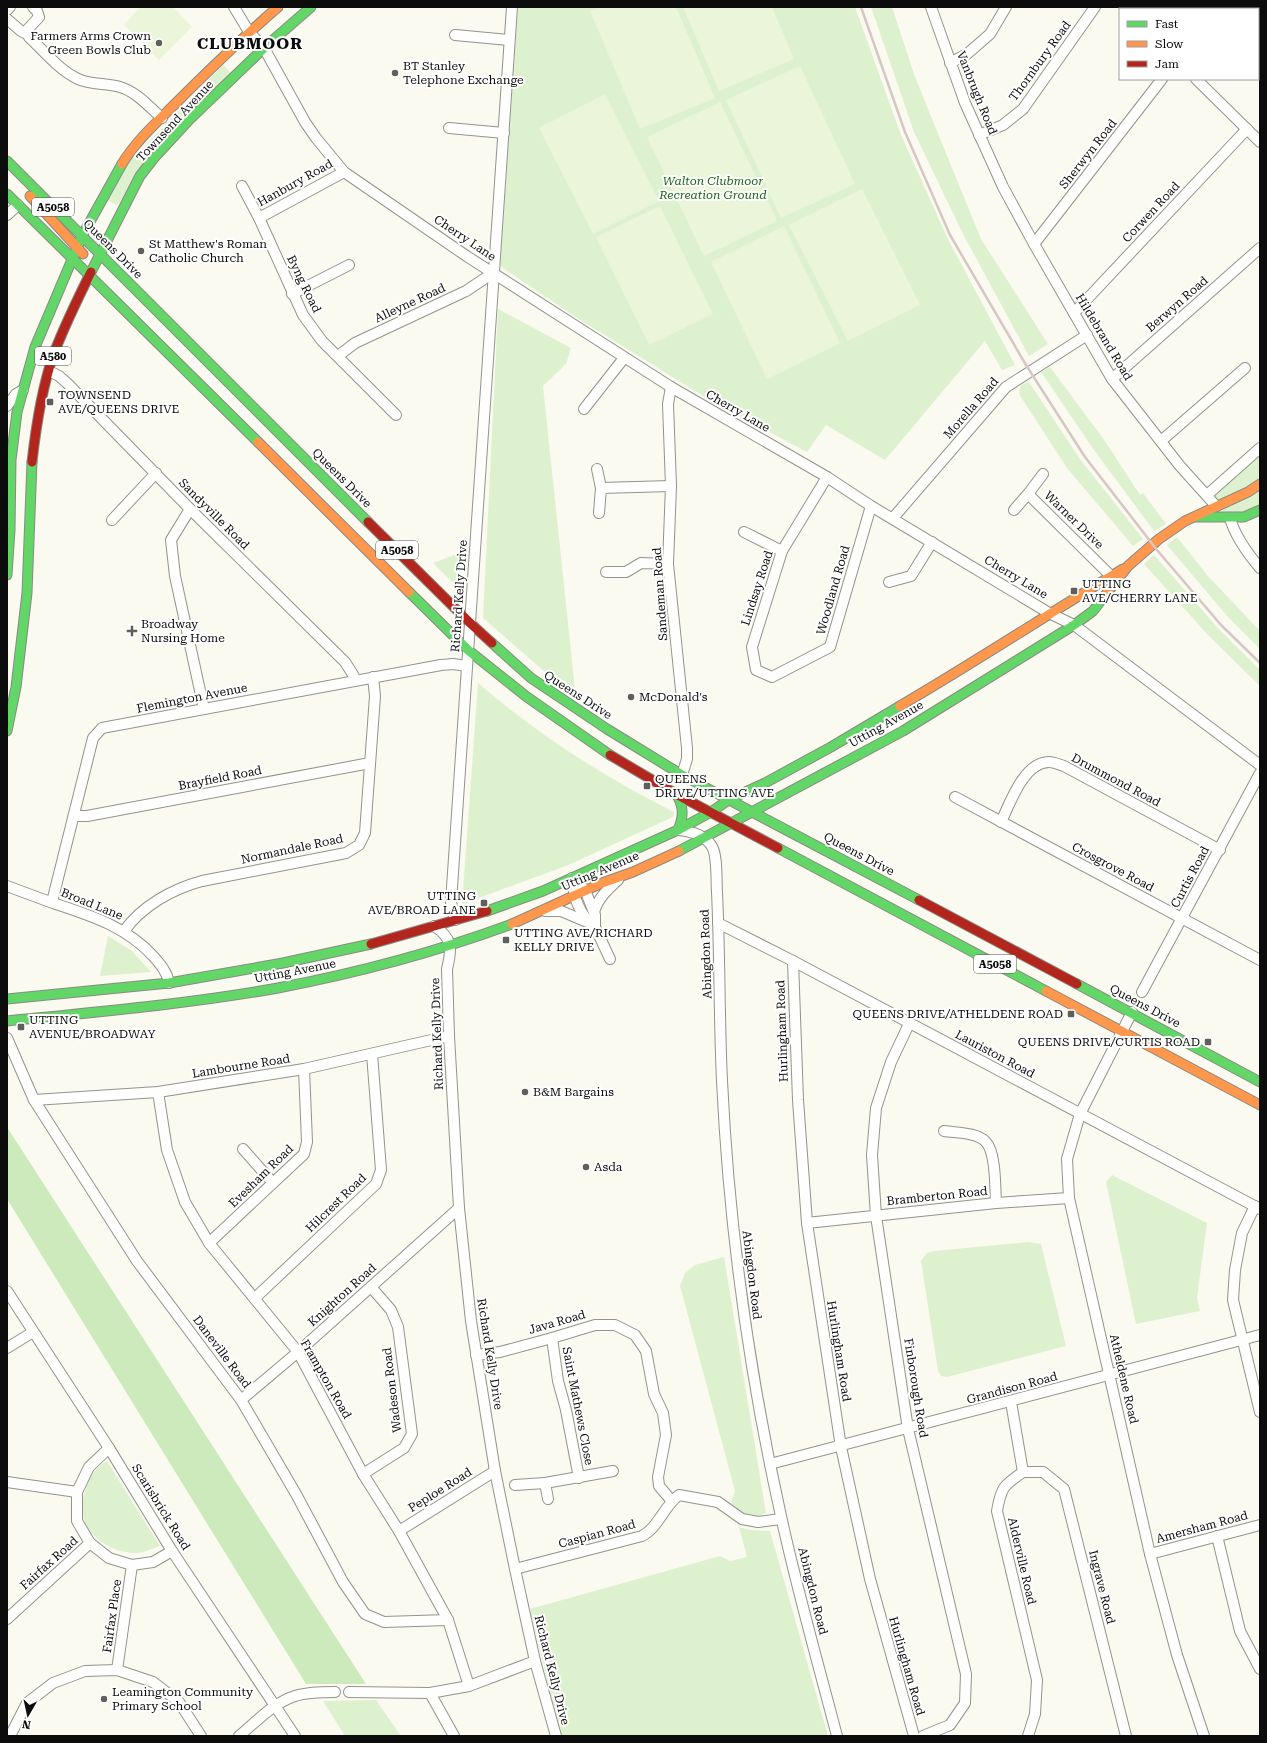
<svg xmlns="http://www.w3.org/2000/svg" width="1267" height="1743" viewBox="0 0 1267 1743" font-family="'Roboto Serif',serif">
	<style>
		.green { fill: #def1cf }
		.forest { fill: #cdeabd }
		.pitch { fill: #eaf5d9 }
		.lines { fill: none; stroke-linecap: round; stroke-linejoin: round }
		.street-casing { stroke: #93938f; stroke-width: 12 }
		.fast-casing { stroke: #8a8a85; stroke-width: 11 }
		.slow-casing { stroke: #8a8a85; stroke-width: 11 }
		.jam-casing { stroke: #8a8a85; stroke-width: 11 }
		.street { stroke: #fefefd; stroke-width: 10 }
		.fast { stroke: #63d668; stroke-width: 9 }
		.slow { stroke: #ff974d; stroke-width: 9 }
		.jam { stroke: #b3261e; stroke-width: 9 }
		.rail { stroke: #d7c6c3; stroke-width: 2.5 }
		.poi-dot { fill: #5f5f5c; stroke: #fff; stroke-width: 1.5 }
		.labels { text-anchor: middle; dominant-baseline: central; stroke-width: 4; stroke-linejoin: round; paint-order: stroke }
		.shield { fill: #fff; stroke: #555; stroke-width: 1 }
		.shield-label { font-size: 11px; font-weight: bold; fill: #0c0c0c }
		.poi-label { font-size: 12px; fill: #0c0c0c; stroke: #fff; text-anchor: start }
		.street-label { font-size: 12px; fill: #0c0c0c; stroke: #fff }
		.park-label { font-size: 12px; font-style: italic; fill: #1e661b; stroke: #fff }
		.district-label { font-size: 16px; font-weight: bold; letter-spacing: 1px; fill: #0c0c0c; stroke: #fff }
	</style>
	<rect width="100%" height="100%" fill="#fafaf0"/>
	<g class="green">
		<polygon points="518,7 855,7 901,135 948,239 1015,365 1002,370 985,341 885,460 826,425 807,452 711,401 574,316 500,266"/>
		<polygon points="871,7 892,7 915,77 981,239 1048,344 1029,356 963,234 914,132"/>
		<polygon points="223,65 230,72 117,205 107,200 131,160"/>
		<polygon points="498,309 571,348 566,364 543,386 576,699 483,618"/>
		<polygon points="1050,367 1105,441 1140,495 1143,493 1166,524 1154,531 1094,450 1041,372"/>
		<polygon points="1029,382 1080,459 1143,539 1133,546 1067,468 1019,394 1021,385"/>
		<polygon points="1260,448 1260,510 1230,518 1207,495"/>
		<polygon points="1177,537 1207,575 1260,631 1260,649 1228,617 1167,545"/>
		<polygon points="462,552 459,589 433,563"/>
		<polygon points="1154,555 1217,627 1260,670 1260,686 1208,635 1144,564"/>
		<path d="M478 683C537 734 604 777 674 812L673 817 566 866 462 904Z"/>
		<polygon points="108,936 132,951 151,972 100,976"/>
		<polygon points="1112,1175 1207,1223 1197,1298 1200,1311 1136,1324 1106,1182"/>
		<polygon points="1029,1242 1041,1244 1066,1346 947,1377 941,1376 938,1371 921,1261 927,1253 934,1251"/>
		<path d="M724 1257 766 1513C750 1521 742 1515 731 1503L735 1491 680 1286 685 1273 695 1265Z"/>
		<path d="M107 1461 160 1546C153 1548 144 1553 137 1553 110 1554 80 1533 82 1504 82 1500 84 1496 85 1492 89 1477 94 1469 107 1461Z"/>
		<polygon points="739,1527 751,1530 770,1531 828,1736 561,1736 530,1609 720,1556 730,1561 747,1557"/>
		<polygon points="376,1700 401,1736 345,1736 323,1701"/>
	</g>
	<polygon class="forest" points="7,1127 366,1684 306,1684 7,1199"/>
	<g class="pitch">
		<polygon points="140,7 173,7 192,27 159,60 124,25"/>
		<polygon points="600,7 676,7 715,98 640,129 590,11"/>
		<polygon points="683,7 772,7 794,59 719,91"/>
		<polygon points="800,66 855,184 781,218 726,100"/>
		<polygon points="605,94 659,201 593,234 539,128"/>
		<polygon points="720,102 777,221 704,256 647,137"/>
		<polygon points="862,189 920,305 848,341 789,225"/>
		<polygon points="660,206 713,314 649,345 596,237"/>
		<polygon points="784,226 840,343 767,379 711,262"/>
	</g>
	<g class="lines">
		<g class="street-casing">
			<g id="street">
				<path d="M33 7 37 11 39 17 28 29 29 37C44 51 59 70 78 79 91 85 106 83 120 87 137 92 149 107 162 118"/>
				<polyline points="234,7 249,32 264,48 305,122 316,138 344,172 468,257 671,387 827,477 871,506 1049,613 1074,625 1260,765"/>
				<polyline points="931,7 965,103 1003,187 1034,244 1112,379 1180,466 1216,506"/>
				<polyline points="1171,7 1171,9"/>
				<polyline points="1251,7 1254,9"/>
				<polyline points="7,10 10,7"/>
				<polyline points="7,19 21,31 27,34"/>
				<polyline points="455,35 509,40"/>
				<polyline points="950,63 967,54 990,34 1006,7"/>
				<polyline points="1196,79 1260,142"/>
				<polyline points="449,128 504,133"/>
				<polyline points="979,135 1003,125 1023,109 1095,7"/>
				<polyline points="242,186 259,218 303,315 322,341 396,415"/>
				<polyline points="7,215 18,205"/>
				<polyline points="259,218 344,172"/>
				<polyline points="1034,244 1162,79"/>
				<polyline points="292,294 349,265"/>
				<polyline points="1074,313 1247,129"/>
				<polyline points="338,356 355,343 466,291 493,273"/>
				<polyline points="49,371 59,376 67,383 190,509 345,662 352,673 356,680"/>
				<polyline points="1112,379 1260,248"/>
				<polyline points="671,387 668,404 671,486 668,564 687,748 687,759 682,775"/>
				<polyline points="7,406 16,394 23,390"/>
				<polyline points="584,409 624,358"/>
				<polyline points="1161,441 1245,368"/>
				<polyline points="597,469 601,488"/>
				<polyline points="827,477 782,551 752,647 756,670 772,677 830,647 871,506"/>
				<polyline points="1028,494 1043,474"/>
				<polyline points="1207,495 1260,448"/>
				<polyline points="190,509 171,540 175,576 204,709"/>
				<polyline points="1014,510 1028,494 1115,580"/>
				<polyline points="599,513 601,488 671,486"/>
				<polyline points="893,518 1006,387 1087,335"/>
				<path d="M1230 518C1235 536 1248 554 1260 568"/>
				<polyline points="112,520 156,473"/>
				<polyline points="744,532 782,551"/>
				<polyline points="606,572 626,572 641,563 668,564"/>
				<polyline points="889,582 911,576 932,542"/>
				<polyline points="955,797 1260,960"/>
				<polyline points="74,816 87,816 370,763"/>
				<path d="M1001 822C1010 803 1024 762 1049 762 1054 762 1060 765 1064 766L1220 850"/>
				<path d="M678 830C690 831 704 835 711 845 718 854 716 881 717 892 720 955 719 1018 722 1081 729 1227 749 1373 781 1516 797 1590 818 1663 837 1736"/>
				<polyline points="572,878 585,890 595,915 595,927 610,959"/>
				<path d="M7 886C23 892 39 898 56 904 92 916 127 927 154 957 161 965 167 972 169 983"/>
				<path d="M574 890C575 903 584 919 595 927"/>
				<polyline points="52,902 93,738 102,728 441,665 453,664 467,666"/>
				<polyline points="545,911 561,911 587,922"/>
				<path d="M594 912C598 898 608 889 618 880"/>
				<polyline points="455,920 451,902 512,7"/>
				<polyline points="718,923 793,961 1260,1209"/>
				<path d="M434 926C453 938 452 949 447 969L449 1036 459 1208 471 1321 495 1471 515 1569 535 1661 556 1736"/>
				<path d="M124 931C142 906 172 889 202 881L346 853 359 845 365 833 375 696 373 677"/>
				<polyline points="793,961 798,1100 807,1223 841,1447 870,1579 914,1736"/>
				<polyline points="1142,992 1260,773"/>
				<polyline points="1132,1012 1080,1114 1067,1159 1069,1198 1150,1554 1177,1655 1204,1736"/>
				<polyline points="909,1024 891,1062 876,1108 872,1155 876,1216 908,1429 966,1674 965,1703 950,1725 923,1736"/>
				<polyline points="7,1038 34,1100 137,1261 241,1400 296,1494 343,1582 365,1614 384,1622 448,1620"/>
				<polyline points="158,1092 167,1150 185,1202 209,1243 298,1352 363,1474 399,1531 448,1620 469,1686"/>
				<polyline points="34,1100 158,1092 304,1069 449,1036"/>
				<path d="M944 1131C956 1133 977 1132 986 1142 996 1153 995 1187 996 1203"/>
				<polyline points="243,1149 273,1183"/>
				<polyline points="1255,1206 1242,1233 1235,1270 1233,1300 1260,1412"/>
				<polyline points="807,1223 996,1203 1069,1198"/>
				<polyline points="209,1243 304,1154 307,1142 304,1069"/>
				<polyline points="7,1291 109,1448 172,1551 295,1736"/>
				<polyline points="255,1298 376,1184 381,1170 372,1054"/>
				<polyline points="552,1338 558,1381 566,1410 579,1478"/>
				<polyline points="7,1348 33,1332"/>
				<polyline points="476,1355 500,1352 552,1338 595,1325 615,1325 635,1335 646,1351 654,1394 663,1413 666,1435 658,1477 659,1486 671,1500"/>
				<polyline points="241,1400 298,1352 459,1208"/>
				<polyline points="1011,1402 1023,1472"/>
				<polyline points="109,1448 89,1467 77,1492 77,1521 90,1543 109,1558 132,1565 153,1562 172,1551"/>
				<polyline points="770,1464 1260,1335"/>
				<polyline points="1023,1472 1043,1472 1064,1489 1126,1736"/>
				<path d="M1023 1472C1004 1485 1001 1487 997 1511L1037 1680 1035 1714 1028 1736"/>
				<polyline points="363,1474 404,1448 412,1434 398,1327 391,1310 371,1287"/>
				<polyline points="7,1482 77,1492"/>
				<polyline points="545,1483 548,1499"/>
				<polyline points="515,1485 545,1483 613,1471"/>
				<polyline points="399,1531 495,1471"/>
				<polyline points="1217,1536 1240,1631 1260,1669"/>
				<polyline points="1150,1554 1260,1525"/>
				<path d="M515 1569 642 1536C658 1528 664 1506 679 1495L718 1502 742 1519 758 1522 781 1519"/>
				<polyline points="7,1619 90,1543"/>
				<polyline points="117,1670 132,1565"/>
				<polyline points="349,1692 430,1693 469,1686 535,1661"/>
				<polyline points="430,1693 454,1736"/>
				<polyline points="10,1736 27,1703 53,1683 85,1671 117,1670 153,1682 179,1702 201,1736"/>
				<path d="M239 1736C256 1722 273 1703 295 1696 307 1692 322 1692 335 1692"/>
			</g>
		</g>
		<g class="fast-casing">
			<g id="fast">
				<polyline points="7,161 368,522"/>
				<polyline points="7,194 258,442"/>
				<polyline points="91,272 140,176 154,158 190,119 264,48 311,7"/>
				<polyline points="1197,517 1244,517 1260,510"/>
				<polyline points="7,575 10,530 11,460 17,412 35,347 82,236 122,164"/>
				<polyline points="409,592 468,650 527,697 610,755"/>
				<polyline points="492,643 531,678 607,729 682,775 919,900"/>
				<polyline points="7,731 16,687 27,593 32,462"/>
				<path d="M676 794C684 806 684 817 678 830"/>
				<polyline points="778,848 1046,991"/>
				<polyline points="679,851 903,731 1074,625 1093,611 1103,598"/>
				<polyline points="487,911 543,891 678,830 711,812 730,799 765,783 831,747 900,706"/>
				<polyline points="1077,984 1260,1082"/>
				<polyline points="7,999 169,983 283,963 371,944"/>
				<path d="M7 1021C97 1012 188 1004 278 988 357 973 436 952 512 924"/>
			</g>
		</g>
		<g class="slow-casing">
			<g id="slow">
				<path d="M122 164C135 142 157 122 175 104 209 70 242 38 278 7"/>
				<polyline points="30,196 83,254"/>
				<polyline points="258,442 409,592"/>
				<polyline points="1103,598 1128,566 1159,539 1185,521 1248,492 1260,484"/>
				<path d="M900 706C975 662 1048 614 1123 569"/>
				<polyline points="512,924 602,883 633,872 679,851"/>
				<polyline points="1046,991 1260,1105"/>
			</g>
		</g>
		<g class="jam-casing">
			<g id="jam">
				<path d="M32 462C36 426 42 387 54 353 65 325 78 298 91 272"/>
				<polyline points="368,522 470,623 492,643"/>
				<polyline points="610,755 676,794 778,848"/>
				<polyline points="919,900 1077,984"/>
				<polyline points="371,944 487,911"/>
			</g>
		</g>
		<use href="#street" class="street"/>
		<use href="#fast" class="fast"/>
		<use href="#slow" class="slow"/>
		<use href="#jam" class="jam"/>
		<polyline class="rail" points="861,7 905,132 950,235 1026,365 1085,457 1157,550 1221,625 1260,663"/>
	</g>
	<g class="poi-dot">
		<circle cx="159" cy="43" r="4"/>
		<circle cx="395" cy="73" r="4"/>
		<circle cx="141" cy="251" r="4"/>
		<rect x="46" y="398" width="8" height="8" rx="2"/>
		<rect x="1070" y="587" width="8" height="8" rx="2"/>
		<path d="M130 625h4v4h4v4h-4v4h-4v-4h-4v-4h4z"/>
		<circle cx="631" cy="697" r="4"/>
		<rect x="643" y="782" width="8" height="8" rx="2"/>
		<rect x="480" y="899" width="8" height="8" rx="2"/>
		<rect x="502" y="936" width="8" height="8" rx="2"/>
		<rect x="1067" y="1010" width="8" height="8" rx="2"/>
		<rect x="17" y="1023" width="8" height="8" rx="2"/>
		<rect x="1204" y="1038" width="8" height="8" rx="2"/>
		<circle cx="525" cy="1092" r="4"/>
		<circle cx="586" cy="1167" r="4"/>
		<circle cx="104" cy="1699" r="4"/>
	</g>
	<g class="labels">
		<g class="shield">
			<rect x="32" y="198" width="42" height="18" rx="3"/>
			<rect x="35" y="347" width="36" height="18" rx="3"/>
			<rect x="376" y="541" width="42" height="18" rx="3"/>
			<rect x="974" y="955" width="42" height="18" rx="3"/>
		</g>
		<g class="shield-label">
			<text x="53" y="207">A5058</text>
			<text x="53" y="356">A580</text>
			<text x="397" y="550">A5058</text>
			<text x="995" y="964">A5058</text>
		</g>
		<g class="poi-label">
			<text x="151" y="36" text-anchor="end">Farmers Arms Crown<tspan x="151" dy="14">Green Bowls Club</tspan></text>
			<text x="403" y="66">BT Stanley<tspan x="403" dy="14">Telephone Exchange</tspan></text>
			<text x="149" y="244">St Matthew's Roman<tspan x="149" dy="14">Catholic Church</tspan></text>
			<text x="58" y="395">TOWNSEND<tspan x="58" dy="14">AVE/QUEENS DRIVE</tspan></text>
			<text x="1082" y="584">UTTING<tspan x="1082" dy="14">AVE/CHERRY LANE</tspan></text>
			<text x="141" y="624">Broadway<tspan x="141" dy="14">Nursing Home</tspan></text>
			<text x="639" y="697">McDonald's</text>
			<text x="655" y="779">QUEENS<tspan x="655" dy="14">DRIVE/UTTING AVE</tspan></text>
			<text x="476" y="896" text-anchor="end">UTTING<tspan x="476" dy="14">AVE/BROAD LANE</tspan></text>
			<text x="514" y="933">UTTING AVE/RICHARD<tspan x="514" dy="14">KELLY DRIVE</tspan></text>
			<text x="1063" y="1014" text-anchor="end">QUEENS DRIVE/ATHELDENE ROAD</text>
			<text x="29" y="1020">UTTING<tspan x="29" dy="14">AVENUE/BROADWAY</tspan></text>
			<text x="1200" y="1042" text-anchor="end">QUEENS DRIVE/CURTIS ROAD</text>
			<text x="533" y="1092">B&amp;M Bargains</text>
			<text x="594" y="1167">Asda</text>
			<text x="112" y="1692">Leamington Community<tspan x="112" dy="14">Primary School</tspan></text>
		</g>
		<g class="street-label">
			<text transform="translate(1040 61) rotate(-54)">Thornbury Road</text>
			<text transform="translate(977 93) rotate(68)">Vanbrugh Road</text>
			<text transform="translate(175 121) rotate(-47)">Townsend Avenue</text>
			<text transform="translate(1088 154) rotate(-52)">Sherwyn Road</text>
			<text transform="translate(295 183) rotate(-29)">Hanbury Road</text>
			<text transform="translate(1151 212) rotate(-47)">Corwen Road</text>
			<text transform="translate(465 238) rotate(34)">Cherry Lane</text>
			<text transform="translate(113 249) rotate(45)">Queens Drive</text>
			<text transform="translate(304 284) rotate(64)">Byng Road</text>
			<text transform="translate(410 303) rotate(-25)">Alleyne Road</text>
			<text transform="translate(1177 304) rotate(-41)">Berwyn Road</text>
			<text transform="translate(1104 337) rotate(59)">Hildebrand Road</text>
			<text transform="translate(971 408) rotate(-49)">Morella Road</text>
			<text transform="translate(738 411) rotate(30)">Cherry Lane</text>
			<text transform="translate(342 478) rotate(45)">Queens Drive</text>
			<text transform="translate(214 514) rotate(45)">Sandyville Road</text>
			<text transform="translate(1074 520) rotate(44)">Warner Drive</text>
			<text transform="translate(1016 577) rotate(31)">Cherry Lane</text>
			<text transform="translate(757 588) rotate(-72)">Lindsay Road</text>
			<text transform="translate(833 590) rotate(-74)">Woodland Road</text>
			<text transform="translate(660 594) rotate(-94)">Sandeman Road</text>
			<text transform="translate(459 596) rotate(-86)">Richard Kelly Drive</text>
			<text transform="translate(578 695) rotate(33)">Queens Drive</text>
			<text transform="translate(192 698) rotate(-11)">Flemington Avenue</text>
			<text transform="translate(886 724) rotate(-29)">Utting Avenue</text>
			<text transform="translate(220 778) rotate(-11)">Brayfield Road</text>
			<text transform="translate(1116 780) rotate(28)">Drummond Road</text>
			<text transform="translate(292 849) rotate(-12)">Normandale Road</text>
			<text transform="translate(859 854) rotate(28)">Queens Drive</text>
			<text transform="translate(1113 867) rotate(28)">Crosgrove Road</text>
			<text transform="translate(600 871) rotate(-23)">Utting Avenue</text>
			<text transform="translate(1190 877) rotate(-62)">Curtis Road</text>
			<text transform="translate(92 904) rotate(22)">Broad Lane</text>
			<text transform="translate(706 954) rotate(-92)">Abingdon Road</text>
			<text transform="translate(295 971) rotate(-11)">Utting Avenue</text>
			<text transform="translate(1145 1006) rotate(28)">Queens Drive</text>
			<text transform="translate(782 1031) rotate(-92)">Hurlingham Road</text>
			<text transform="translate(437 1034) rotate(-92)">Richard Kelly Drive</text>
			<text transform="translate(995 1054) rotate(28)">Lauriston Road</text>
			<text transform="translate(241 1066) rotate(-9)">Lambourne Road</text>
			<text transform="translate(261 1176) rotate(-44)">Evesham Road</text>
			<text transform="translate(937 1196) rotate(-6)">Bramberton Road</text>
			<text transform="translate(336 1203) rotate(-44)">Hilcrest Road</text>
			<text transform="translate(752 1275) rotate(83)">Abingdon Road</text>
			<text transform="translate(342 1295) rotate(-42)">Knighton Road</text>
			<text transform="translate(557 1322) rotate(-16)">Java Road</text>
			<text transform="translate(839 1351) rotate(81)">Hurlingham Road</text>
			<text transform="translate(222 1352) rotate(53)">Daneville Road</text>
			<text transform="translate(490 1354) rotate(81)">Richard Kelly Drive</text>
			<text transform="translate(326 1379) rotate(60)">Frampton Road</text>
			<text transform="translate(1124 1379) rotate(77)">Atheldene Road</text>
			<text transform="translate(916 1388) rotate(81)">Finborough Road</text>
			<text transform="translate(1012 1388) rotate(-15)">Grandison Road</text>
			<text transform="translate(392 1390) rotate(-97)">Wadeson Road</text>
			<text transform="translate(578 1406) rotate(79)">Saint Mathews Close</text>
			<text transform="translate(440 1490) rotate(-32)">Peploe Road</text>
			<text transform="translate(161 1507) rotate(58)">Scarisbrick Road</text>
			<text transform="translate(1202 1527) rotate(-15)">Amersham Road</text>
			<text transform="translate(597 1534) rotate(-15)">Caspian Road</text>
			<text transform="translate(1022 1561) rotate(77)">Alderville Road</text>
			<text transform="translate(49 1563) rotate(-42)">Fairfax Road</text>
			<text transform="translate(1102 1587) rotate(76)">Ingrave Road</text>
			<text transform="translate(813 1591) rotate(76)">Abingdon Road</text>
			<text transform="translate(112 1616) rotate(-82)">Fairfax Place</text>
			<text transform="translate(907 1666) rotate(74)">Hurlingham Road</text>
			<text transform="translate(552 1670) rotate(76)">Richard Kelly Drive</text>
		</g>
		<g class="park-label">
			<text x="713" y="181">Walton Clubmoor<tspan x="713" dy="14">Recreation Ground</tspan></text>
		</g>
		<g class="district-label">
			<text x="250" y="43">CLUBMOOR</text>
		</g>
	</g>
	<rect width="1267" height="1743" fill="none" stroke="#0c0c0c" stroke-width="16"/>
	<rect x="1119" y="8" width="140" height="72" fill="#ffffff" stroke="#9e9e9e"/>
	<rect x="1127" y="21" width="20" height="6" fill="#63d668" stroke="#9e9e9e"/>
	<text x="1155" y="28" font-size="12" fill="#0c0c0c">Fast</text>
	<rect x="1127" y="41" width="20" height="6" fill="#ff974d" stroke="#9e9e9e"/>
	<text x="1155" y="48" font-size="12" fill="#0c0c0c">Slow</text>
	<rect x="1127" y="61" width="20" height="6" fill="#b3261e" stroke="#9e9e9e"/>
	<text x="1155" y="68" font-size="12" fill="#0c0c0c">Jam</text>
	<g transform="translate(28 1715) rotate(189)" stroke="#ffffff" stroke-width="3" paint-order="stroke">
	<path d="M0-3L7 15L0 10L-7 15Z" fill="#0c0c0c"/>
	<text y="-6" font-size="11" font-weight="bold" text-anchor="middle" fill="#0c0c0c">N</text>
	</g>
</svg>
